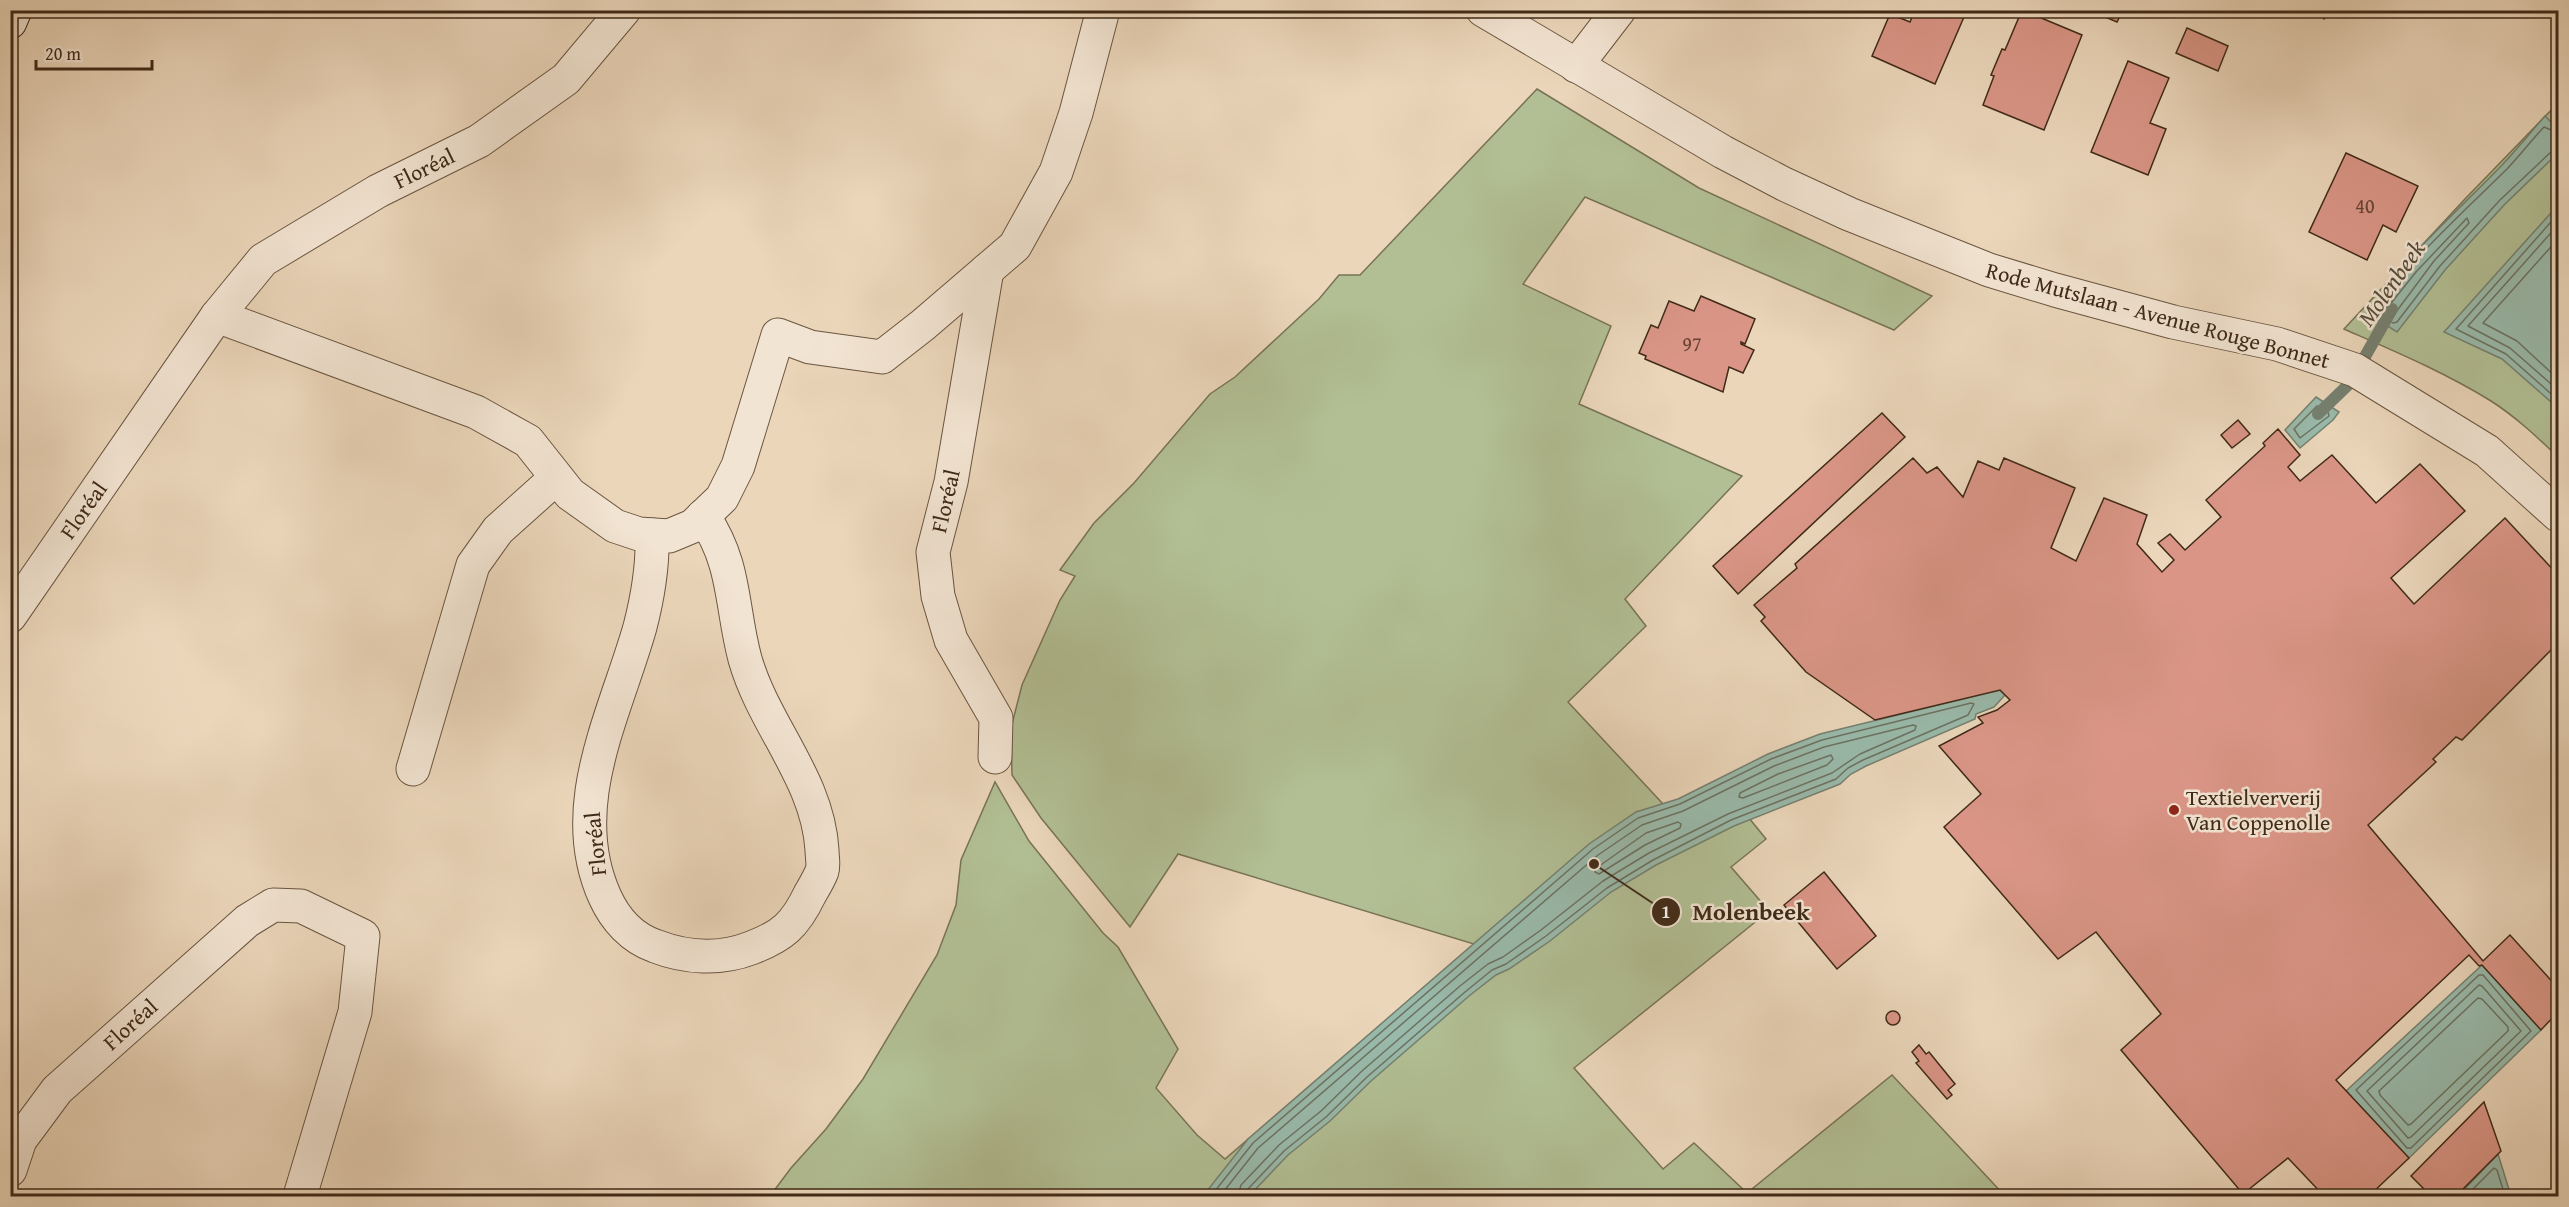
<svg xmlns="http://www.w3.org/2000/svg" width="2569" height="1207" viewBox="0 0 2569 1207" font-family="'Gentium Book Plus',serif">
	<style>
		.green { fill: #b2bf94; stroke: #787456; stroke-width: 1.5 }
		.water { fill: #99baab; stroke: #758070; stroke-width: 1.5 }
		.lines { fill: none; stroke-linecap: round; stroke-linejoin: round }
		.shore { stroke: #6c7262; stroke-width: 1.5 }
		.stream { stroke: #758070; stroke-width: 12 }
		.building { fill: #da9586; stroke: #3f2a18; stroke-width: 1.5 }
		.minor-casing { stroke: #6a5540; stroke-width: 35 }
		.tertiary-casing { stroke: #6a5540; stroke-width: 35 }
		.secondary-casing { stroke: #3f2a18; stroke-width: 35 }
		.minor { stroke: #f2e4d2; stroke-width: 33 }
		.tertiary { stroke: #f2e4d2; stroke-width: 33 }
		.secondary { stroke: #f2e4d2; stroke-width: 33 }
		.poi-dot { fill: #8f2418; stroke: #f2e4d2; stroke-width: 2 }
		.labels { text-anchor: middle; dominant-baseline: central; stroke-width: 5; stroke-linejoin: round; paint-order: stroke }
		.number-label { font-size: 20px; fill: #664534 }
		.street-label { font-size: 22px; fill: #3f2a18; stroke: #f2e4d2 }
		.poi-label { font-size: 22px; fill: #3f2a18; stroke: #f2e4d2; text-anchor: start }
		.water-label { font-size: 24px; font-style: italic; fill: #564e3d; stroke: #f2e4d2 }
		.leader { fill: none; stroke: #3f2a18; stroke-width: 2 }
		.callout-dot { fill: #3f2a18; stroke: #f2e4d2; stroke-width: 2 }
		.mark-label { font-size: 18px; text-anchor: middle; font-weight: bold; fill: #fff }
		.callout-label { font-size: 24px; text-anchor: middle; font-weight: bold; fill: #3f2a18; stroke: #f2e4d2; stroke-width: 5; stroke-linejoin: round; paint-order: stroke }
	</style>
	<rect width="100%" height="100%" fill="#ebd6ba"/>
	<filter id="stains"><feTurbulence type="fractalNoise" baseFrequency=".00333" numOctaves="4"/><feColorMatrix values="0 0 0 0 .2 0 0 0 0 .09 0 0 0 0 .02 0 0 0 .5 -.17"/></filter>
	<radialGradient id="worn" r=".72"><stop offset=".6" stop-color="#630" stop-opacity="0"/><stop offset="1" stop-color="#630" stop-opacity=".3"/></radialGradient>
	<g class="green">
		<polygon points="1537,89 1699,188 1932,296 1894,330 1585,197 1523,284 1611,326 1579,404 1742,476 1625,599 1646,626 1568,702 1678,820 1731,796 1766,839 1731,867 1769,911 1574,1068 1663,1169 1694,1143 1747,1193 1892,1075 2005,1196 770,1196 791,1168 826,1129 863,1079 937,955 956,905 961,860 995,782 1029,841 1103,933 1118,947 1178,1049 1156,1088 1197,1135 1225,1159 1474,944 1178,854 1130,927 1041,818 1012,775 1011,728 1022,685 1060,600 1075,576 1060,570 1094,523 1134,483 1210,394 1235,377 1319,299 1339,275 1360,275"/>
		<path d="M2558 103V457C2537 437 2516 417 2491 401 2444 372 2394 351 2344 329L2464 200Z"/>
	</g>
	<g class="water">
		<path d="M2545 116 2558 129V153L2505 204 2445 270 2397 332 2367 313C2405 256 2456 213 2503 164 2517 149 2531 132 2545 116Z"/>
		<polygon points="2558,205 2558,408 2502,359 2444,332"/>
		<polygon points="2316,397 2339,412 2333,420 2300,448 2285,430"/>
		<polygon points="2000,690 2005,695 1994,707 1976,714 1975,719 1866,766 1851,774 1840,784 1734,826 1656,865 1611,892 1550,941 1509,969 1496,975 1469,996 1371,1081 1330,1121 1288,1155 1249,1196 1203,1196 1248,1139 1589,844 1636,812 1678,799 1768,754 1820,734"/>
		<polygon points="2482,965 2541,1030 2408,1159 2346,1091"/>
		<polygon points="2498,1154 2511,1196 2458,1196"/>
	</g>
	<g class="lines">
		<g class="shore">
			<path d="M2558 133 2544 127C2531 141 2520 155 2507 169 2485 191 2379 289 2377 312L2393 323 2397 322 2440 266 2500 200 2552 151 2558 149"/>
			<polyline points="2558,214 2456,329 2506,354 2558,400"/>
			<polygon points="2467,218 2469,223 2434,261 2396,312 2388,311 2388,307 2416,272"/>
			<polyline points="2558,225 2468,326 2510,348 2558,390"/>
			<polyline points="2558,239 2483,323 2517,341 2558,379"/>
			<polygon points="2317,406 2328,412 2329,416 2300,438 2294,429"/>
			<polygon points="1831,755 1833,759 1827,765 1743,798 1739,797 1740,793 1778,774"/>
			<polygon points="1678,822 1681,824 1680,828 1645,845 1599,874 1595,872 1595,869 1646,833"/>
			<polygon points="2479,975 2483,975 2531,1031 2411,1148 2407,1148 2356,1090"/>
			<polygon points="2479,985 2482,986 2521,1031 2411,1137 2408,1138 2367,1091"/>
			<polygon points="2478,998 2482,999 2508,1027 2508,1031 2411,1124 2408,1125 2380,1095 2379,1091"/>
			<polyline points="1211,1196 1253,1143 1593,849 1638,818 1680,804 1771,759 1822,740 1971,703 1974,704 1968,715 1863,760 1848,768 1836,779 1731,820 1653,860 1607,888 1546,936 1506,964 1492,970 1465,992 1367,1077 1326,1117 1284,1151 1247,1190 1245,1196"/>
			<polyline points="1220,1196 1258,1148 1598,855 1642,825 1683,811 1774,766 1824,747 1913,725 1916,726 1915,730 1860,754 1832,773 1728,814 1649,853 1603,881 1541,930 1503,957 1488,964 1460,986 1362,1071 1321,1111 1279,1145 1241,1185 1238,1196"/>
			<polyline points="2466,1196 2494,1168 2497,1170 2505,1196"/>
		</g>
		<polyline class="stream" points="2318,414 2350,383 2392,309"/>
	</g>
	<g class="building">
		<polygon points="1915,10 1967,10 1935,84 1872,56 1890,14 1910,22"/>
		<polygon points="2022,10 2082,35 2044,130 1983,105 1994,76 1991,75 2002,49 2005,50"/>
		<polygon points="2089,10 2123,10 2117,22"/>
		<polygon points="2314,10 2332,10 2324,19"/>
		<polygon points="2187,28 2228,46 2218,71 2176,53"/>
		<polygon points="2128,61 2169,78 2150,123 2166,129 2148,175 2091,152"/>
		<polygon points="2346,153 2418,186 2396,232 2383,225 2367,260 2309,232"/>
		<polygon points="1701,296 1755,319 1745,344 1741,342 1741,344 1754,350 1743,373 1729,367 1723,392 1645,359 1646,356 1639,353 1651,325 1658,328 1669,301 1694,311"/>
		<polygon points="1882,413 1905,437 1738,594 1713,566"/>
		<polygon points="2238,420 2250,434 2232,448 2221,435"/>
		<polygon points="2278,429 2300,455 2288,467 2300,481 2332,455 2376,503 2420,464 2465,511 2391,578 2414,604 2505,518 2558,575 2558,643 2462,740 2456,737 2433,759 2436,762 2368,825 2483,961 2510,935 2558,988 2558,1012 2541,1030 2482,965 2479,966 2469,955 2336,1080 2409,1158 2369,1196 2324,1196 2288,1158 2243,1194 2121,1050 2161,1014 2096,932 2058,959 1944,827 1981,794 1939,746 1983,723 1978,717 1997,710 2010,700 2000,690 1875,720 1806,672 1761,621 1765,617 1754,605 1797,568 1795,564 1913,458 1927,473 1937,467 1963,497 1978,461 1999,470 2004,458 2075,488 2051,548 2076,561 2104,498 2147,515 2137,544 2162,572 2174,560 2158,543 2170,534 2185,550 2221,517 2206,500 2265,446 2263,443"/>
		<polygon points="1824,872 1876,936 1837,969 1784,905"/>
		<circle cx="1893" cy="1018" r="7"/>
		<polygon points="1919,1045 1926,1054 1929,1052 1955,1084 1948,1090 1952,1095 1947,1099 1916,1063 1919,1061 1912,1052"/>
		<polygon points="2484,1102 2501,1151 2456,1196 2431,1196 2411,1176"/>
	</g>
	<g class="lines">
		<g class="minor-casing">
			<g id="minor">
				<polyline points="1576,66 1619,10"/>
				<polyline points="987,270 951,482 933,552 938,596 951,640 996,718 995,757"/>
				<polyline points="217,316 476,412 528,441 570,494 615,526 639,534 669,536 693,526 722,498 738,466 778,335 810,347 882,357 923,325 1015,246 1056,172 1076,113 1103,10"/>
				<path d="M652 535C653 566 648 596 640 627 615 715 564 807 605 897 615 919 632 938 655 946 686 958 720 960 751 948 783 936 795 925 810 894 814 887 819 879 822 871 824 865 822 857 822 850 818 779 764 726 745 659 731 607 736 563 703 516"/>
				<polyline points="10,616 217,316 263,260 378,191 479,141 566,79 624,10"/>
				<polyline points="413,769 473,565 498,530 556,478"/>
				<polyline points="10,1170 20,1140 57,1090 247,921 273,905 301,906 363,936 355,1012 300,1196"/>
			</g>
		</g>
		<g class="tertiary-casing">
			<polyline id="tertiary" points="1483,10 1723,152 1784,184 1849,214 1989,270 2055,290 2173,322 2277,344 2355,370 2487,451 2558,515"/>
		</g>
		<g class="secondary-casing">
			<polyline id="secondary" points="10,22 15,10"/>
		</g>
		<use href="#minor" class="minor"/>
		<use href="#tertiary" class="tertiary"/>
		<use href="#secondary" class="secondary"/>
	</g>
	<circle class="poi-dot" cx="2174" cy="810" r="6"/>
	<g class="labels">
		<g class="number-label">
			<text x="2365" y="205">40</text>
			<text x="1692" y="343">97</text>
		</g>
		<g class="street-label">
			<text transform="translate(424 168) rotate(-26)">Floréal</text>
			<text transform="translate(2158 315) rotate(15)">Rode Mutslaan - Avenue Rouge Bonnet</text>
			<text transform="translate(945 501) rotate(-77)">Floréal</text>
			<text transform="translate(83 510) rotate(-55)">Floréal</text>
			<text transform="translate(595 844) rotate(-96)">Floréal</text>
			<text transform="translate(130 1024) rotate(-42)">Floréal</text>
		</g>
		<g class="poi-label">
			<text x="2186" y="797">Textielververij<tspan x="2186" dy="25">Van Coppenolle</tspan></text>
		</g>
		<g class="water-label">
			<text transform="translate(2391 283) rotate(-55)">Molenbeek</text>
		</g>
	</g>
	<path class="leader" d="M1594 864L1666 912"/>
	<g class="callout-dot">
		<circle cx="1594" cy="864" r="6"/>
		<circle cx="1666" cy="912" r="15"/>
	</g>
	<g class="mark-label">
		<text x="1666" y="918">1</text>
	</g>
	<g class="callout-label">
		<text x="1751" y="920">Molenbeek</text>
	</g>
	<rect width="2569" height="1207" fill="none" stroke="#ebd6ba" stroke-width="36"/>
	<rect x="12" y="12" width="2545" height="1183" fill="none" stroke="#3f2a18" stroke-width="3"/>
	<rect x="18" y="18" width="2533" height="1171" fill="none" stroke="#3f2a18" stroke-width="1.5"/>
	<path d="M36 60v9h116v-9" fill="none" stroke="#3f2a18" stroke-width="3"/>
	<text x="45" y="60" font-size="18" fill="#3f2a18" stroke="#f2e4d2" stroke-width="4.5" paint-order="stroke">20 m</text>
	<rect width="100%" height="100%" filter="url(#stains)"/>
	<rect width="100%" height="100%" fill="url(#worn)"/>
</svg>
